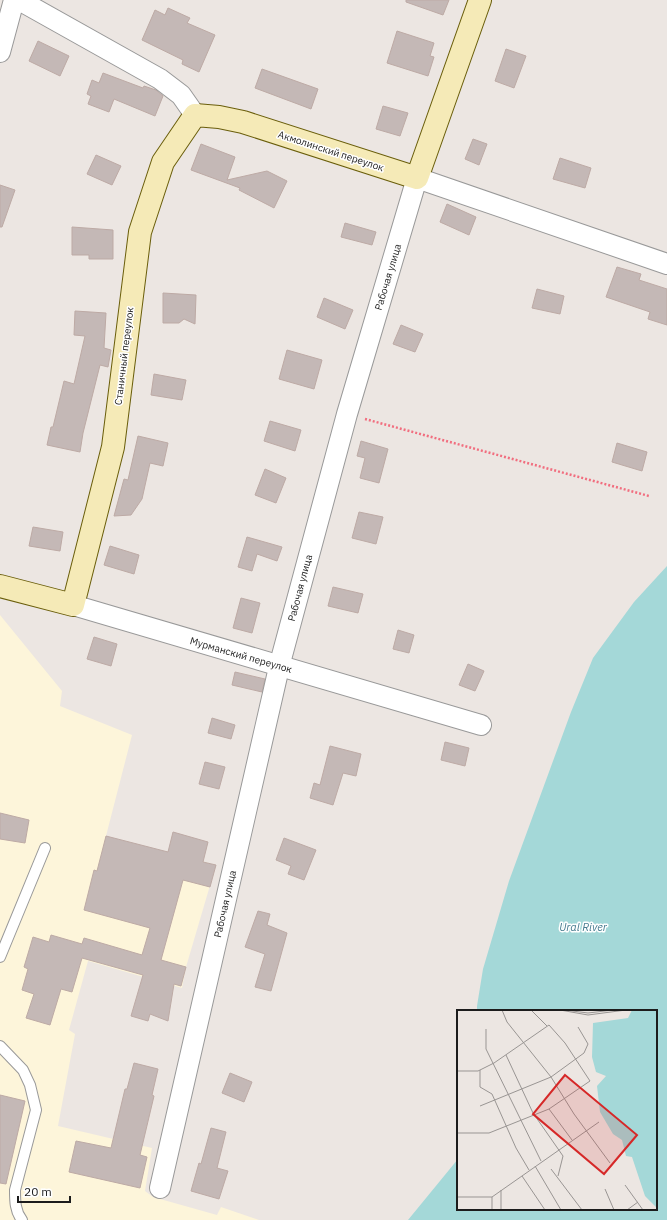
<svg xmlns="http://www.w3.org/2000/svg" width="667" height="1220" viewBox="0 0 667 1220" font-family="'IBM Plex Sans',sans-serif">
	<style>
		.education { fill: #fdf5da }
		.water { fill: #a4d8d8 }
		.building { fill: #c4b8b6; stroke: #bdaaa5 }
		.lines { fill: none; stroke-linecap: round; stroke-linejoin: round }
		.lane-casing { stroke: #999; stroke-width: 12 }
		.street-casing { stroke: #999; stroke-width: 22 }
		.secondary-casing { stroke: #6a5e0b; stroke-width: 24 }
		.path { stroke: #f16e7f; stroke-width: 2.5; stroke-dasharray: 2 2; stroke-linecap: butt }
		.lane { stroke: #fff; stroke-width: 10 }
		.street { stroke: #fff; stroke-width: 20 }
		.secondary { stroke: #f5eab7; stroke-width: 22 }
		.labels { text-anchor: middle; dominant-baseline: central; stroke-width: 3; stroke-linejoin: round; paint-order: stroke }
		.street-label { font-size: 10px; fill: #1c1c1c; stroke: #fff }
		.water-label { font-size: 11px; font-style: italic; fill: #467b8f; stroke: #fff }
		.inset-road { fill: none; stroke: #999593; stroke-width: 1 }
		.view { fill: #d62828; fill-opacity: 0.15; stroke: #d62828; stroke-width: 2 }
		.inset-edge { fill: none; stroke: #1c1c1c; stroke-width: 2 }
	</style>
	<rect width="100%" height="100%" fill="#ece6e2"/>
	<polygon class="education" points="0,615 62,691 60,706 132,735 106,836 216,865 186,967 182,988 88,961 69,1030 75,1034 58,1126 152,1148 145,1191 153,1197 217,1215 221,1207 259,1220 0,1220"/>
	<polygon class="water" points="667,566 667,1220 408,1220 458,1159 458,1209 656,1209 656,1011 477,1011 477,1006 483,969 509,881 571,712 593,658 634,602"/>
	<g class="building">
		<polygon points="406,0 449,0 443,15 406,2"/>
		<polygon points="168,8 190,18 187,23 215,35 199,72 182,64 183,60 142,40 155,10 165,15"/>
		<polygon points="397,31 434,43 430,56 434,57 428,76 387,63"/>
		<polygon points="38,41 69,56 60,76 29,61"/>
		<polygon points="506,49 526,56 514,88 495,81"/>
		<polygon points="262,69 318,89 311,109 255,88"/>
		<polygon points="103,73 143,88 144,86 156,90 163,96 155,116 114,99 109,112 88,104 91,96 87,94 92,80 99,83"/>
		<polygon points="383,106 408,113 400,136 376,129"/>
		<polygon points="473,139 487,144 479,165 465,159"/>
		<polygon points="201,144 235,157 227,180 267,171 287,181 274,208 239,190 240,188 191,170"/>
		<polygon points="96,155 121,166 112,185 87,174"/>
		<polygon points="560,158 591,168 585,188 553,179"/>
		<polygon points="0,185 15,190 2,227 0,227"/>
		<polygon points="447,204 476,217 469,235 440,222"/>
		<polygon points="345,223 376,232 372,245 341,237"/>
		<polygon points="72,227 113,230 113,259 89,259 89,255 72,255"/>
		<polygon points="617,267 641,274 639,280 667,289 667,325 648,319 650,312 606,297"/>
		<polygon points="537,289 564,296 560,314 532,308"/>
		<polygon points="163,293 196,295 195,324 184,319 179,323 163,323"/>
		<polygon points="324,298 353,310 345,329 317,317"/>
		<polygon points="75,311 106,313 104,348 111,350 108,367 100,365 83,433 80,452 47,445 51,427 53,427 64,381 74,384 85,336 74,335"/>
		<polygon points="401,325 423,334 415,352 393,344"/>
		<polygon points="287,350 322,360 314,389 279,379"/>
		<polygon points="154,374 186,380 182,400 151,395"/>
		<polygon points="270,421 301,430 295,451 264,441"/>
		<polygon points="138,436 168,443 163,466 150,463 142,499 131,515 114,516 124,479 128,480"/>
		<polygon points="361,441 388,449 379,483 360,478 365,458 357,456"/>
		<polygon points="617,443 647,452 642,471 612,462"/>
		<polygon points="265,469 286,478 276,503 255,495"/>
		<polygon points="359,512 383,517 376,544 352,538"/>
		<polygon points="33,527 63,532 60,551 29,546"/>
		<polygon points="247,537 282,547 277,561 257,554 252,571 238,567"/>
		<polygon points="110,546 139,555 134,574 104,565"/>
		<polygon points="333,587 363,594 358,613 328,606"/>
		<polygon points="241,598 260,603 252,633 233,628"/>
		<polygon points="398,630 414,635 409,653 393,649"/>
		<polygon points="94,637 117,644 111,666 87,659"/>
		<polygon points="468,664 484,671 475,691 459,685"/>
		<polygon points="235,672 265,679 262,692 232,685"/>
		<polygon points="212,718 235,725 231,739 208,733"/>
		<polygon points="445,742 469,748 465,766 441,760"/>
		<polygon points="330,746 361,754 356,776 343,773 333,805 310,798 314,783 320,785"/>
		<polygon points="205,762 225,767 219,789 199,784"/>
		<polygon points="0,813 29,820 25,843 0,839"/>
		<polygon points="173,832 208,842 203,862 216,865 210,887 183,880 161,960 186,967 181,986 174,984 168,1021 150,1014 148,1021 131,1016 143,975 82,958 72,992 61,989 50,1025 26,1018 34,994 22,990 28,969 24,967 33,937 49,942 51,935 82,944 84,938 142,955 150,928 84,910 94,870 97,871 106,836 168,852"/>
		<polygon points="284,838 316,850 304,880 288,874 291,866 276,860"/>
		<polygon points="258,911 270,914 267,925 287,933 271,991 255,987 265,954 245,947"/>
		<polygon points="134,1063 158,1069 152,1095 154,1096 140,1155 147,1157 140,1188 69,1172 76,1141 111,1148 125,1089 127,1089"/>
		<polygon points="230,1073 252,1082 244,1102 222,1093"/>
		<polygon points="0,1095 25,1101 6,1184 0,1183"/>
		<polygon points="211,1128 226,1132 217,1168 228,1171 219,1199 191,1191 199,1163 201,1164"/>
	</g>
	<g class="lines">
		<g class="lane-casing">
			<g id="lane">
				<polyline points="0,957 45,848"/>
				<path d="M0 1046 23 1070 30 1085 36 1110 15 1190C15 1201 15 1211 22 1220"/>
			</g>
		</g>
		<g class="street-casing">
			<g id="street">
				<polyline points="19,0 160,79 181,95 195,115"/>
				<polyline points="0,52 14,0"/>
				<polyline points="73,605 481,725"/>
				<polyline points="160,1188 280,663 347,414 417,178 667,264"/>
			</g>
		</g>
		<g class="secondary-casing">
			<polyline id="secondary" points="0,586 73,605 113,447 140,232 163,162 195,115 219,117 243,122 417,178 480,0"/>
		</g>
		<polyline class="path" points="365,419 649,496"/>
		<use href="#lane" class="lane"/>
		<use href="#street" class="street"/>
		<use href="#secondary" class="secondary"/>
	</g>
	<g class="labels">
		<g class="street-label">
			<text transform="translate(331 151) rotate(18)">Акмолинский переулок</text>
			<text transform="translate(388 277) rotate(-73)">Рабочая улица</text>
			<text transform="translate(124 356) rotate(-83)">Станичный переулок</text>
			<text transform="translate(300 588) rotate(-75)">Рабочая улица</text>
			<text transform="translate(241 655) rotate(16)">Мурманский переулок</text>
			<text transform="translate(225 904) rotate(-77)">Рабочая улица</text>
		</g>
		<g class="water-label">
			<text x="583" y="927">Ural River</text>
		</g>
	</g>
	<g transform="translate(457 1010)">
		<rect width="200" height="200" fill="#ece6e2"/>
		<path d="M175 0H200V198L188 186 175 147 169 146 165 130 156 124 143 102 140 76 149 66 139 62 135 47 136 13 171 8Z" fill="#a4d8d8"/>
		<path class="inset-road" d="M45 0 50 12 94 67 117 104 153 153M74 0 90 16M103 0 131 5 169 0M108 0 131 3 156 0M119 0H141M29 19V39L84 151M49 45 76 103 106 146 101 166M23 60V77L35 84 59 138 72 160M0 61H21L37 53 92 15 108 33 133 71 92 99 32 123H0M23 96 94 67 127 43 131 34 121 17M92 99 115 130M78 156 104 200M94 159 125 200M65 166 88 200M168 175 186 200M148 179 157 200M44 180V200M0 187H35L142 112M35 200V187M170 200 181 192"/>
		<path class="view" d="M108 65 180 125 147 164 76 104Z"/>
		<rect width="200" height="200" class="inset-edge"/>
	</g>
	<path d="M18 1196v6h52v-6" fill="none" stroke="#1c1c1c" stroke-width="2"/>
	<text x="24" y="1196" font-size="12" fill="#1c1c1c" stroke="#ffffff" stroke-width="3" paint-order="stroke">20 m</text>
</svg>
